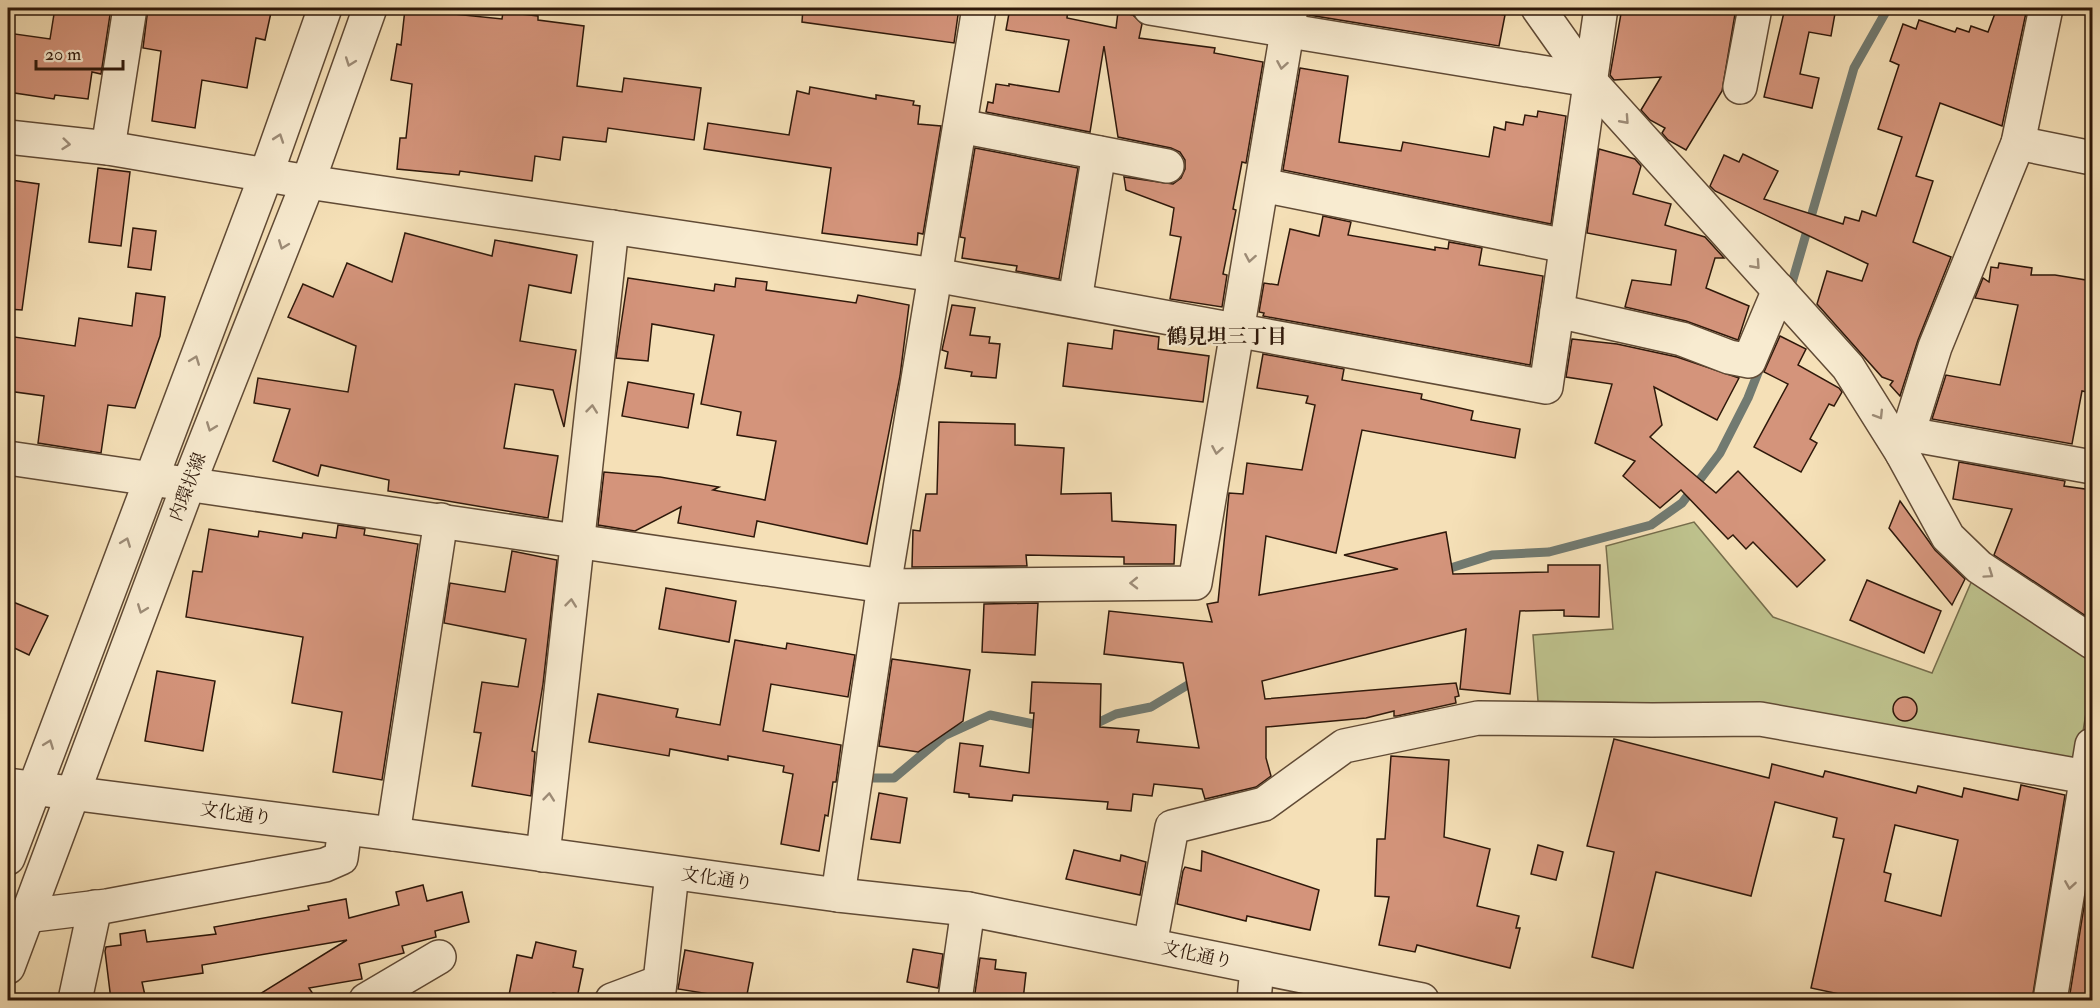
<svg xmlns="http://www.w3.org/2000/svg" width="2100" height="1008" viewBox="0 0 2100 1008" font-family="'IM FELL Double Pica','Noto Serif JP',serif">
	<style>
		.green { fill: #bec28d; stroke: #766d4c; stroke-width: 1.5 }
		.lines { fill: none; stroke-linecap: round; stroke-linejoin: round }
		.stream { stroke: #717a71; stroke-width: 9 }
		.building { fill: #d4947b; stroke: #2e180a; stroke-width: 1.5; fill-rule: evenodd }
		.minor-casing { stroke: #604a35; stroke-width: 36 }
		.minor { stroke: #f8ebd0; stroke-width: 33 }
		.oneway { stroke: #9d8c77 }
		.labels { text-anchor: middle; dominant-baseline: central; stroke-width: 4.5; stroke-linejoin: round; paint-order: stroke }
		.street-label { font-size: 18px; fill: #2e180a; stroke: #f8ebd0 }
		.neighbourhood-label { font-size: 20px; font-weight: bold; fill: #2e180a; stroke: #f8ebd0 }
	</style>
	<rect width="100%" height="100%" fill="#f5e0b7"/>
	<filter id="stains"><feTurbulence type="fractalNoise" baseFrequency=".00333" numOctaves="4"/><feColorMatrix values="0 0 0 0 .2 0 0 0 0 .09 0 0 0 0 .02 0 0 0 .5 -.17"/></filter>
	<radialGradient id="worn" r=".72"><stop offset=".6" stop-color="#630" stop-opacity="0"/><stop offset="1" stop-color="#630" stop-opacity=".3"/></radialGradient>
	<polygon class="green" points="1694,522 1773,617 1932,673 1973,578 2088,659 2092,676 2078,762 1748,705 1538,701 1533,635 1613,629 1606,546"/>
	<g class="lines">
		<g class="stream">
			<polyline points="1789,293 1854,68 1888,8"/>
			<polyline points="1441,571 1492,555 1549,552 1651,525 1682,503 1720,453 1748,398 1761,365"/>
			<polyline points="1089,727 1116,714 1151,707 1196,680"/>
			<polyline points="872,778 894,778 944,736 990,715 1043,726"/>
		</g>
	</g>
	<g class="building">
		<polygon points="55,8 111,8 101,74 92,72 88,99 55,95 54,99 8,92 8,33 50,39"/>
		<polygon points="148,8 272,8 265,40 256,38 247,88 202,80 195,128 152,121 161,51 143,48"/>
		<polygon points="803,8 959,8 954,43 802,22"/>
		<polygon points="1010,8 1068,8 1067,18 1116,28 1118,12 1133,15 1142,24 1139,38 1215,48 1214,53 1263,62 1246,163 1242,162 1233,209 1236,210 1223,274 1227,275 1222,307 1170,299 1181,237 1170,235 1174,208 1126,190 1124,177 1173,184 1181,178 1185,169 1185,160 1180,152 1171,148 1118,137 1104,46 1090,132 986,112 988,102 993,103 996,84 1009,86 1009,84 1059,92 1069,40 1006,30"/>
		<polygon points="1309,8 1466,8 1505,15 1499,46 1309,15"/>
		<polygon points="1622,8 1736,8 1722,91 1686,150 1668,140 1662,133 1665,128 1650,120 1641,110 1661,77 1614,80 1610,75"/>
		<polygon points="1785,8 1836,8 1831,36 1809,32 1800,74 1819,78 1812,108 1764,97"/>
		<polygon points="1997,8 2027,8 2002,126 1940,103 1916,176 1933,181 1913,242 1951,257 1918,340 1900,396 1890,385 1893,381 1882,377 1817,304 1827,271 1862,281 1868,264 1715,191 1710,186 1724,155 1739,162 1743,154 1778,171 1764,199 1843,224 1845,217 1859,221 1862,211 1876,216 1902,137 1878,129 1899,65 1890,61 1903,24 1916,29 1919,20 1955,32 1957,28 1969,32 1971,26 1988,32"/>
		<polygon points="405,9 502,19 503,12 538,16 538,20 584,26 577,86 622,92 624,78 701,88 694,140 608,128 606,142 563,137 560,160 535,156 532,181 460,171 459,175 397,169 400,138 406,138 412,84 391,80 397,44 401,45"/>
		<polygon points="1300,68 1348,76 1339,142 1401,151 1403,142 1489,157 1494,127 1505,130 1506,122 1523,125 1525,115 1537,117 1538,111 1566,116 1551,224 1283,170"/>
		<polygon points="810,87 876,99 876,95 914,101 913,105 920,106 918,124 941,126 923,234 918,233 917,245 822,233 831,168 704,149 708,123 789,135 797,91 809,94"/>
		<polygon points="975,148 1078,168 1059,279 1016,271 1017,266 962,258 965,238 960,237"/>
		<polygon points="1599,149 1635,159 1641,166 1633,194 1671,204 1665,225 1705,237 1724,258 1715,258 1706,288 1749,306 1738,340 1686,321 1625,307 1632,280 1671,285 1676,250 1587,233"/>
		<polygon points="98,168 130,172 121,246 89,242"/>
		<polygon points="11,180 39,184 22,310 8,309 8,206"/>
		<polygon points="1323,216 1351,222 1348,235 1435,250 1435,247 1448,249 1449,242 1482,248 1479,265 1543,276 1530,365 1263,316 1264,313 1259,312 1264,283 1278,285 1290,229 1319,236"/>
		<polygon points="133,228 156,231 151,270 128,267"/>
		<polygon points="405,233 492,256 495,240 577,255 571,293 529,285 520,341 576,350 564,427 553,390 515,384 504,448 558,456 548,518 388,491 389,480 321,465 318,476 273,461 290,409 254,403 258,378 348,392 356,346 288,317 303,284 333,297 347,263 392,282"/>
		<polygon points="1999,263 2032,268 2031,275 2055,275 2092,281 2092,393 2082,391 2072,444 1932,419 1946,375 2000,385 2018,305 1975,298 1983,278 1989,282 1991,267 1998,268"/>
		<polygon points="628,278 714,291 715,284 735,287 736,278 767,282 766,290 856,303 858,295 909,305 900,376 867,544 757,521 754,537 678,523 681,507 635,531 598,525 604,472 660,477 719,487 713,490 765,500 776,441 737,435 741,412 701,404 714,335 652,324 648,361 616,358"/>
		<polygon points="136,293 165,297 160,336 135,408 108,405 101,453 38,443 44,396 8,391 8,336 75,346 79,318 132,326"/>
		<polygon points="952,305 975,308 970,335 990,337 989,343 1000,344 996,378 971,376 972,372 945,368 948,352 942,350"/>
		<polygon points="1114,330 1159,337 1158,349 1209,356 1203,402 1063,386 1068,343 1112,349"/>
		<polygon points="1780,336 1806,349 1798,365 1839,388 1842,392 1834,406 1829,404 1810,439 1817,443 1801,472 1754,447 1788,384 1764,372"/>
		<polygon points="1572,339 1617,344 1677,357 1739,378 1717,420 1654,387 1662,425 1650,437 1716,493 1738,471 1825,560 1797,587 1753,542 1746,549 1733,535 1728,539 1681,490 1660,508 1623,476 1635,461 1595,443 1612,384 1566,377"/>
		<polygon points="1263,354 1344,369 1342,380 1422,394 1421,399 1473,411 1471,420 1520,429 1515,458 1362,430 1336,553 1266,536 1259,595 1398,569 1344,555 1446,532 1453,574 1548,572 1548,565 1600,565 1599,617 1564,616 1564,610 1520,611 1510,694 1460,689 1466,629 1262,681 1265,699 1456,683 1459,696 1455,697 1456,703 1397,716 1394,716 1394,711 1366,718 1266,727 1266,758 1271,776 1256,787 1205,799 1202,789 1154,784 1152,796 1133,794 1131,811 1107,809 1108,802 1013,795 1012,801 969,797 969,794 954,792 960,743 983,746 980,766 1029,773 1034,713 1030,713 1032,682 1101,684 1100,727 1139,730 1137,742 1199,748 1183,663 1104,654 1109,611 1212,622 1207,604 1218,602 1229,493 1243,494 1247,463 1302,470 1315,405 1306,403 1308,396 1257,388"/>
		<polygon points="628,382 694,394 688,428 622,416"/>
		<polygon points="939,422 1015,424 1015,445 1064,448 1061,494 1111,493 1112,521 1176,525 1174,564 1124,564 1124,557 1026,555 1027,566 912,567 913,530 920,531 926,494 937,494"/>
		<polygon points="1959,462 2065,481 2064,486 2092,490 2092,620 1994,555 2012,509 1953,499"/>
		<polygon points="1900,501 1935,550 1965,579 1952,605 1889,528"/>
		<polygon points="338,525 365,529 364,535 418,544 382,780 333,772 342,712 292,703 303,637 186,617 193,571 202,572 209,529 258,537 259,531 302,538 303,533 336,538"/>
		<polygon points="512,551 557,560 543,684 532,751 535,752 531,796 472,786 481,733 474,732 482,682 518,687 526,639 444,623 450,583 505,592"/>
		<polygon points="1867,580 1941,611 1924,653 1850,620"/>
		<polygon points="666,588 736,601 729,642 659,629"/>
		<polygon points="8,600 48,616 29,655 8,645"/>
		<polygon points="1038,603 1035,655 982,652 984,604"/>
		<polygon points="735,640 786,649 787,643 855,655 848,697 771,684 763,731 841,745 836,782 833,782 828,816 825,815 819,851 781,844 793,774 783,772 784,766 728,756 728,760 670,749 669,756 589,742 598,694 678,709 676,717 720,725"/>
		<polygon points="892,659 970,670 963,721 918,752 879,746"/>
		<polygon points="157,671 215,681 203,751 145,741"/>
		<circle cx="1905" cy="709" r="12"/>
		<path d="M1614 739 1769 778 1772 764 1823 777 1825 771 1916 793 1918 786 1962 797 1964 788 2018 800 2021 785 2065 795 2032 1000H1867L1811 988 1844 839 1833 837 1837 818 1775 802 1751 896 1656 872 1633 968 1592 957 1614 852 1587 846ZM1895 825 1958 840 1941 916 1885 901 1891 874 1884 872Z"/>
		<polygon points="1391,756 1449,760 1444,837 1490,849 1477,906 1519,916 1516,928 1520,928 1510,968 1417,945 1415,952 1379,945 1389,897 1375,896 1377,839 1385,839"/>
		<polygon points="879,793 907,798 900,843 871,839"/>
		<polygon points="1538,845 1563,852 1556,880 1531,874"/>
		<polygon points="1074,850 1120,861 1121,855 1146,862 1140,895 1066,879"/>
		<polygon points="1202,851 1319,890 1310,930 1247,916 1246,921 1177,904 1183,871 1185,867 1201,871"/>
		<polygon points="2092,857 2092,1000 2069,1000"/>
		<polygon points="423,885 427,901 462,892 469,922 435,931 436,937 402,946 404,953 359,964 362,979 309,988 317,1000 250,1000 347,940 202,965 203,973 142,982 146,1000 111,1000 105,951 106,947 121,945 120,934 145,930 147,942 216,934 214,927 309,910 308,906 346,899 349,918 399,905 396,892"/>
		<polygon points="536,942 576,951 573,967 583,969 577,998 553,993 551,1000 508,1000 517,955 532,958"/>
		<polygon points="913,949 943,954 938,988 907,982"/>
		<polygon points="685,950 753,963 746,1000 678,989"/>
		<polygon points="980,958 996,960 995,969 1026,973 1023,1000 974,1000"/>
	</g>
	<g class="lines">
		<g class="minor-casing">
			<g id="minor">
				<polyline points="1150,8 1589,80"/>
				<polyline points="1538,8 1589,80 1848,367 1902,453 1948,537 1979,567 2092,642"/>
				<polyline points="1740,87 1755,8"/>
				<polyline points="960,126 1167,166"/>
				<polyline points="8,137 108,148 308,182 935,275 1546,387 1601,8"/>
				<polyline points="2018,143 2092,158"/>
				<polyline points="108,148 130,8"/>
				<polyline points="1262,185 1566,246"/>
				<polyline points="1075,300 1099,153"/>
				<polyline points="1557,311 1682,339 1729,357 1749,361 1779,290"/>
				<polyline points="1908,434 2092,467"/>
				<polyline points="1902,453 1935,347 2018,143 2046,8"/>
				<polyline points="8,458 884,586 1195,583 1291,8"/>
				<polyline points="8,785 393,834 838,895 968,909 1422,1000"/>
				<polyline points="393,834 441,520"/>
				<polyline points="543,855 612,227"/>
				<polyline points="8,858 266,175 325,8"/>
				<polyline points="838,895 884,586 979,8"/>
				<polyline points="9,918 107,906 325,865 341,858 345,828"/>
				<polyline points="1150,945 1172,827 1264,804 1344,746 1478,718 1652,720 1760,719 2092,778"/>
				<polyline points="8,967 189,483 308,182 370,8"/>
				<polyline points="75,1000 95,907"/>
				<polyline points="366,1000 439,957"/>
				<polyline points="612,1000 660,982"/>
				<polyline points="658,1000 672,873"/>
				<polyline points="955,1000 968,909"/>
				<polyline points="1254,1000 1257,968"/>
				<polyline points="2050,1000 2092,745"/>
			</g>
		</g>
		<use href="#minor" class="minor"/>
	</g>
	<defs><path id="oneway-chevron" d="M-2-3.5L2.5 0L-2 3.5" fill="none" stroke-width="1.6" stroke-linecap="round" stroke-linejoin="round" transform="scale(1.5)"/></defs>
	<g class="oneway">
		<use href="#oneway-chevron" transform="translate(350 62) rotate(110)"/>
		<use href="#oneway-chevron" transform="translate(1282 65) rotate(100)"/>
		<use href="#oneway-chevron" transform="translate(1625 120) rotate(48)"/>
		<use href="#oneway-chevron" transform="translate(279 138) rotate(-71)"/>
		<use href="#oneway-chevron" transform="translate(66 144) rotate(6)"/>
		<use href="#oneway-chevron" transform="translate(283 245) rotate(111)"/>
		<use href="#oneway-chevron" transform="translate(1250 258) rotate(100)"/>
		<use href="#oneway-chevron" transform="translate(1756 265) rotate(48)"/>
		<use href="#oneway-chevron" transform="translate(195 360) rotate(-69)"/>
		<use href="#oneway-chevron" transform="translate(592 409) rotate(-84)"/>
		<use href="#oneway-chevron" transform="translate(1879 415) rotate(58)"/>
		<use href="#oneway-chevron" transform="translate(211 427) rotate(111)"/>
		<use href="#oneway-chevron" transform="translate(1217 450) rotate(100)"/>
		<use href="#oneway-chevron" transform="translate(126 542) rotate(-69)"/>
		<use href="#oneway-chevron" transform="translate(1989 574) rotate(35)"/>
		<use href="#oneway-chevron" transform="translate(1134 583) rotate(179)"/>
		<use href="#oneway-chevron" transform="translate(571 603) rotate(-84)"/>
		<use href="#oneway-chevron" transform="translate(142 609) rotate(111)"/>
		<use href="#oneway-chevron" transform="translate(49 744) rotate(-69)"/>
		<use href="#oneway-chevron" transform="translate(549 797) rotate(-84)"/>
		<use href="#oneway-chevron" transform="translate(2070 885) rotate(99)"/>
	</g>
	<g class="labels">
		<g class="street-label">
			<text transform="translate(188 487) rotate(-69)">内環状線</text>
			<text transform="translate(236 814) rotate(8)">文化通り</text>
			<text transform="translate(717 879) rotate(8)">文化通り</text>
			<text transform="translate(1197 955) rotate(12)">文化通り</text>
		</g>
		<g class="neighbourhood-label">
			<text x="1227" y="336">鶴見坦三丁目</text>
		</g>
	</g>
	<rect width="2100" height="1008" fill="none" stroke="#f5e0b7" stroke-width="30"/>
	<rect x="9" y="9" width="2082" height="990" fill="none" stroke="#2e180a" stroke-width="3"/>
	<rect x="15" y="15" width="2070" height="978" fill="none" stroke="#2e180a" stroke-width="1.5"/>
	<path d="M36 60v9h87v-9" fill="none" stroke="#2e180a" stroke-width="3"/>
	<text x="45" y="60" font-size="18" fill="#2e180a" stroke="#f8ebd0" stroke-width="4.5" paint-order="stroke">20 m</text>
	<rect width="100%" height="100%" filter="url(#stains)"/>
	<rect width="100%" height="100%" fill="url(#worn)"/>
</svg>
